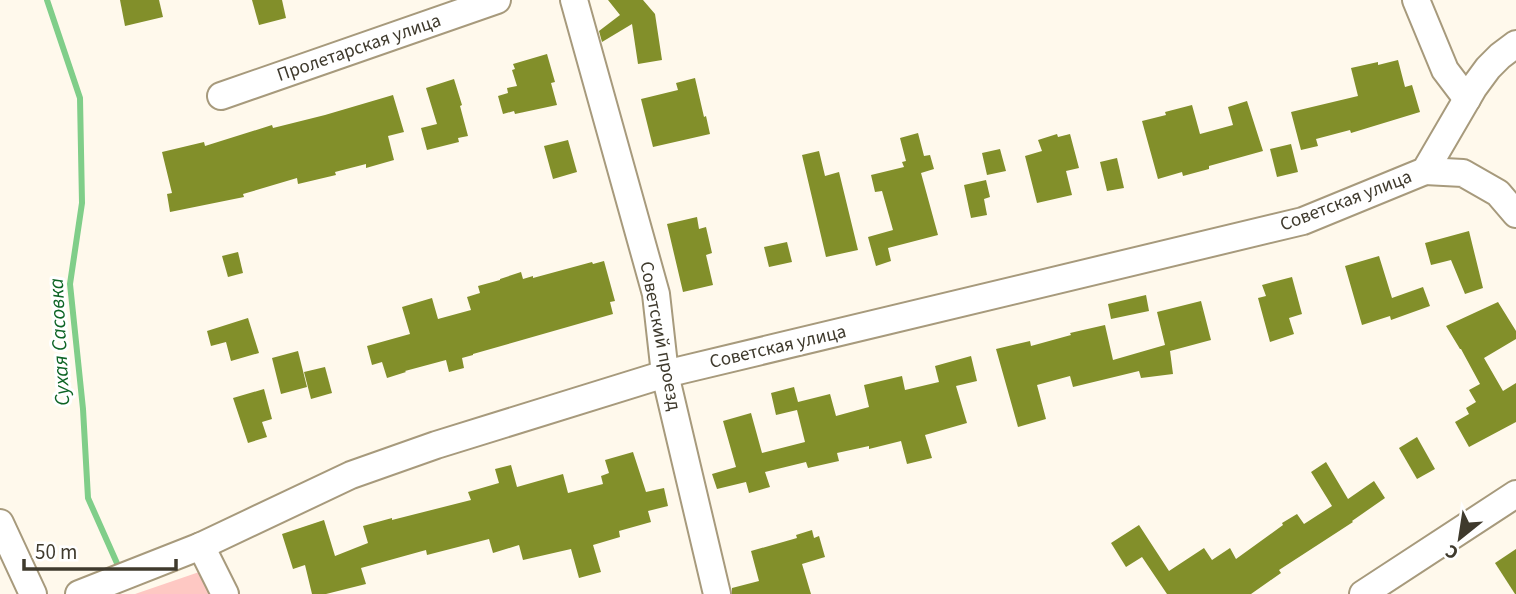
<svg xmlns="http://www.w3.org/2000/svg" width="1516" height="594" viewBox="0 0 1516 594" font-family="'Source Sans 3',sans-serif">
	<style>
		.green { fill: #fec8c3 }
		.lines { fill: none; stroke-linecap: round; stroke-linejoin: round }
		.stream { stroke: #80ce89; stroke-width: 6 }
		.building { fill: #828f2a }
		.minor-casing { stroke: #a79a7c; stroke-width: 30 }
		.minor { stroke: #fff; stroke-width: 26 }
		.labels { text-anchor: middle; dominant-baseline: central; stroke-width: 6; stroke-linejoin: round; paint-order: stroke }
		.street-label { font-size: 19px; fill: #3f3a2d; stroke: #fff }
		.water-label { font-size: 21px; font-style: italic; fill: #0d6425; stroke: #fff }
	</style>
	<rect width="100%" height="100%" fill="#fff9ec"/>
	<polygon class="green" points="205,570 216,594 135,594"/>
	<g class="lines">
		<polyline class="stream" points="47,0 80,98 82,203 70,284 83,409 88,498 120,570"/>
	</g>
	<g class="building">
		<polygon points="120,0 159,0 163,17 125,26"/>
		<polygon points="252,0 282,0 286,18 259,25"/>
		<polygon points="608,0 643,0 655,14 662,60 638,64 632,24 602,42 599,31 620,15"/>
		<polygon points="547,54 555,82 551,83 557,105 515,114 514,111 503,114 498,96 508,93 507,88 517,86 512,70 515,69 513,64"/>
		<polygon points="1398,60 1405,87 1412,85 1420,112 1351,133 1350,130 1316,139 1318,146 1301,150 1291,112 1358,96 1351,68 1378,62 1378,65"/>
		<polygon points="695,78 704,117 706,116 710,134 653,147 641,99 678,90 676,83"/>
		<polygon points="454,79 462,105 460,106 468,136 458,138 459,142 427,150 421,128 437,124 426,88"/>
		<polygon points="393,95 404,132 388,136 394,160 366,168 366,164 335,172 336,175 298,184 297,178 243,194 244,197 170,212 167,194 172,193 162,152 204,142 205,146 272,125 273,128 325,115"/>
		<polygon points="1247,101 1263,151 1209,166 1209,169 1183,176 1182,172 1158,179 1142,121 1166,115 1165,112 1192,105 1200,134 1233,125 1228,107"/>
		<polygon points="918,133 924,156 930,155 934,169 921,173 938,235 888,248 891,261 876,266 868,237 893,230 882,191 875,192 871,175 904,167 902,162 906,161 900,138"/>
		<polygon points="1057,134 1058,137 1070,134 1079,168 1066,171 1072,195 1037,203 1025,156 1042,151 1038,140"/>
		<polygon points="568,140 577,172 553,179 544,146"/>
		<polygon points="1291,144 1298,172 1277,177 1270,149"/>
		<polygon points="1000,149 1006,171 987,175 982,153"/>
		<polygon points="819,151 825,176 839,172 858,250 826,257 802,155"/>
		<polygon points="1117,158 1124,188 1107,191 1100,162"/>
		<polygon points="986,180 990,197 984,199 987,215 971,218 964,185"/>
		<polygon points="697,217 699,229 706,227 712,253 706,255 713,285 683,292 667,224"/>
		<polygon points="1469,231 1483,288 1465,294 1451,260 1431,265 1425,243"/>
		<polygon points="787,242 792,262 769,267 764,247"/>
		<polygon points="238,252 243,273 228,277 222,256"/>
		<polygon points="1379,256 1392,298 1423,287 1430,306 1391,320 1390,316 1362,325 1345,266"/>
		<polygon points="604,261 615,301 610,302 613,314 473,354 473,355 462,358 464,368 449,372 446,360 405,371 406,372 387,378 382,362 372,365 367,346 410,334 402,307 432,298 438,319 471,310 467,297 480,293 478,286 500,280 500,279 521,272 523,279 533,276 533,278 592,262 593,264"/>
		<polygon points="1292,277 1302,314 1289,318 1294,334 1270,342 1258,298 1266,296 1262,285"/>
		<polygon points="1146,295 1149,311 1111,319 1108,304"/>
		<polygon points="1201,301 1211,340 1170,351 1173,374 1141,378 1139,371 1073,387 1070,376 1037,385 1046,419 1018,427 996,349 1030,341 1031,346 1071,335 1070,333 1105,325 1113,360 1165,345 1157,312"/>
		<polygon points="1498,302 1516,331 1516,339 1484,358 1503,391 1516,383 1516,422 1469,447 1455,422 1469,414 1466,408 1476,402 1469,390 1480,384 1461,349 1460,349 1446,326"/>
		<polygon points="248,318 259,353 231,361 226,342 211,346 207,331"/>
		<polygon points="298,351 307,387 281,394 272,358"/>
		<polygon points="971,356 977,381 956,386 967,423 925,435 932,458 907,464 901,441 869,449 869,446 837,453 839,461 808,468 806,462 765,472 770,487 749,493 746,482 717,489 712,474 736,467 723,421 751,413 762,453 805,442 797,410 776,415 771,393 794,387 798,402 830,394 836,416 869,407 864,385 902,376 905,390 939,382 935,366"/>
		<polygon points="325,367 332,393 311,399 304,372"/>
		<polygon points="264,389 272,419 262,422 267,437 248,443 233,398"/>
		<polygon points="1417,437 1435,469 1417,479 1399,448"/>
		<polygon points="633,452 646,492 664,488 668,506 648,511 651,522 619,531 620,537 593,545 601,572 579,578 571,549 523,560 519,545 493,553 489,539 427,555 426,550 361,568 366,584 326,594 312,594 305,565 293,569 282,534 324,520 335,556 368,543 363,526 392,518 392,520 471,500 468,492 499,483 495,469 511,465 517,487 563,474 568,493 603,484 601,476 609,473 605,460"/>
		<polygon points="1326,462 1348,499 1374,481 1385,498 1352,521 1353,522 1279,570 1281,573 1251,594 1167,594 1142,557 1126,567 1111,543 1139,525 1169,571 1204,548 1212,560 1230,548 1236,559 1283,525 1282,523 1297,514 1304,524 1332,506 1311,472"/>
		<polygon points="812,530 814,538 819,536 825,557 802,564 811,594 732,594 732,588 759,581 751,551 797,538 796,535"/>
		<polygon points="1516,549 1516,594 1515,594 1495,563"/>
	</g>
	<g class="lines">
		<g class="minor-casing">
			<g id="minor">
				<polyline points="574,0 656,294 665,374 717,594"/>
				<polyline points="1416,0 1445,70 1467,99"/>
				<polyline points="221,96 497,0"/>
				<polyline points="1425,171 1463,173 1498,193 1516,214"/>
				<polyline points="0,523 33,594"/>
				<polyline points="201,546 225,594"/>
				<polyline points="79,594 201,546 351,475 436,445 665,374 1303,221 1425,171 1474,87 1488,68 1500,56 1516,44"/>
				<polyline points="1363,594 1516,494"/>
			</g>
		</g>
		<use href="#minor" class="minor"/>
	</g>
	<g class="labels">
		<g class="street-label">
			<text transform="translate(359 48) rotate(-19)">Пролетарская улица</text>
			<text transform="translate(1346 201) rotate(-21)">Советская улица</text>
			<text transform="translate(660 336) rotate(79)">Советский проезд</text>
			<text transform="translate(778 347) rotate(-13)">Советская улица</text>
		</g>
		<g class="water-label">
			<text transform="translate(59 342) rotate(-93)">Сухая Сасовка</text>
		</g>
	</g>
	<g transform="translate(1460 538) rotate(210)" stroke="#ffffff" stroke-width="5" paint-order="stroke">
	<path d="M0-5L12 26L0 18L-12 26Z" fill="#3f3a2d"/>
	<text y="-10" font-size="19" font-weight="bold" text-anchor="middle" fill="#3f3a2d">С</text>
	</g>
	<path d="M24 559v10h152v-10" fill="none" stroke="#3f3a2d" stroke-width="3.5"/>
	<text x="35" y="559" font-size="21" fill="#3f3a2d" stroke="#ffffff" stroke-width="5" paint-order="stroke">50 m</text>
</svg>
